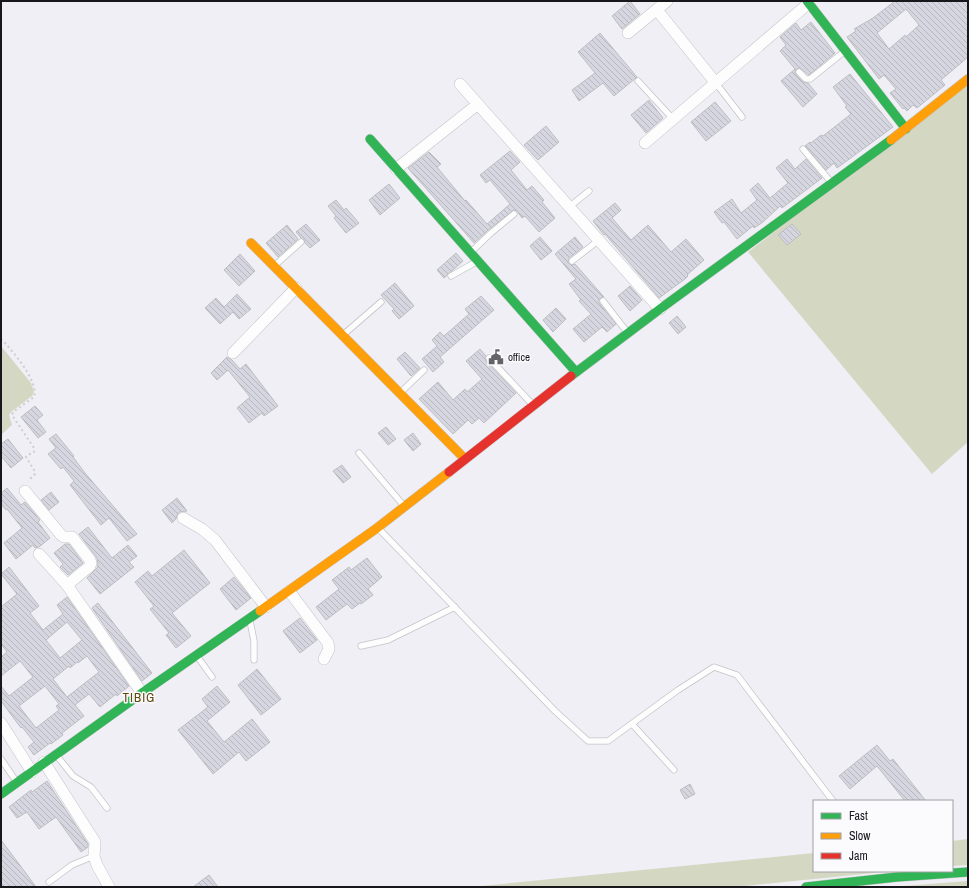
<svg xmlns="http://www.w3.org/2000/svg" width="969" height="888" viewBox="0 0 969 888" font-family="'Archivo Narrow',sans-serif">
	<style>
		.grass { fill: #d4d8c2 }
		.building { fill: url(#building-back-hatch); stroke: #bebec2; fill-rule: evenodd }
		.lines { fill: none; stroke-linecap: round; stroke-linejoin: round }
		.lane-casing { stroke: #c4c4c8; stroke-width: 7 }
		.street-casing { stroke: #c4c4c8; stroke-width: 12 }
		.fast-casing { stroke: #c4c4c8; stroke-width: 10 }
		.slow-casing { stroke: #c4c4c8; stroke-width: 10 }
		.jam-casing { stroke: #c4c4c8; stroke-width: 10 }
		.path { stroke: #cdced0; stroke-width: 2; stroke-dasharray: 2 3; stroke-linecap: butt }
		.lane { stroke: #fdfdfe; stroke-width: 5.5 }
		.street { stroke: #fdfdfe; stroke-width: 11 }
		.fast { stroke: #30b455; stroke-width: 9 }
		.slow { stroke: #ff9f0a; stroke-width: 9 }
		.jam { stroke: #e5322d; stroke-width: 9 }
		.labels { text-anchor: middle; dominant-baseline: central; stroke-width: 3; stroke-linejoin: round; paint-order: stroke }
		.poi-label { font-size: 11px; fill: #18181c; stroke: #fbfbfe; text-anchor: start }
		.quarter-label { font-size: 13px; letter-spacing: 1px; fill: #5f480a; stroke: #fbfbfe }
	</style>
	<defs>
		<pattern id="building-back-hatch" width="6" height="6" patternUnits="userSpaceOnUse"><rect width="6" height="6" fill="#d5d6df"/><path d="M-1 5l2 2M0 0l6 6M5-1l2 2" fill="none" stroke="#b6b7bf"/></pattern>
	</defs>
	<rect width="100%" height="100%" fill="#efeff5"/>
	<g class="grass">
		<polygon points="968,82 968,442 932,474 748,252"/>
		<polygon points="1,346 31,383 34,392 32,396 11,412 9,415 12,425 1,435"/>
		<polygon points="968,839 968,865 952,866 952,841"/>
		<polygon points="814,853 814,871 893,871 735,887 471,887"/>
		<polygon points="968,881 968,887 891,887"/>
	</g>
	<g class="building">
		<polygon points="630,1 640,14 622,29 612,16"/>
		<path d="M895 1H968V57L941 80 945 85 917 108 913 105 907 111 904 108 903 109 890 93 896 89 884 75 879 79 847 37 856 31 854 29 873 18ZM906 9 919 25 906 37 905 35 889 49 877 33Z"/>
		<polygon points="811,22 835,53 809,75 800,68 796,69 795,73 796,75 803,82 808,83 817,94 803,107 781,81 795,69 780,51 786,45 780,37 796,23 801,30"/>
		<polygon points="600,33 637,77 614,96 603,83 579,101 572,90 595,73 578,52"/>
		<polygon points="850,74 893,127 837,168 834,163 826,170 805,146 810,142 811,143 821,135 823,136 851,114 845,107 847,106 833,87"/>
		<polygon points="649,100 663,118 646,133 631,115"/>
		<polygon points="715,102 731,121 706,141 691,122"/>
		<polygon points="546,126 559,142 538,160 524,145"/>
		<polygon points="510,151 520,162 511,170 527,190 532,186 544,200 542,202 555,218 539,232 525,216 522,218 517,211 514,210 488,230 474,243 408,168 429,152 441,164 437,167 465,201 466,200 487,224 510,204 490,180 486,183 480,175"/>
		<polygon points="787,159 795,169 806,159 822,178 782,208 780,206 763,222 754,228 753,226 737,239 724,222 722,223 714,212 732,199 741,213 757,200 750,190 758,183 770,198 788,183 776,168"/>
		<polygon points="389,184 400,198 380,215 369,200"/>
		<polygon points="336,200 344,210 346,208 359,223 346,233 334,218 336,216 328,206"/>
		<polygon points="615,203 621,210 612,218 631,240 648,225 671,252 686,239 704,260 687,275 688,276 685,279 659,298 605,234 604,235 593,221"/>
		<polygon points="306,224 320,240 310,248 305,243 304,240 301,238 296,232"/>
		<polygon points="792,224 801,234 787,245 778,235"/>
		<polygon points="287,225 298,239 278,257 266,243"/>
		<polygon points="540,237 552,251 541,260 530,246"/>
		<polygon points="575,237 583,247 569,258 568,263 572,265 575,264 604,297 599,299 599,303 616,324 607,332 602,327 584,342 573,329 591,314 579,301 581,300 569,284 576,279 555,254"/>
		<polygon points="456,253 463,261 444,278 437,270"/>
		<polygon points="240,254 255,271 239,286 224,270"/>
		<polygon points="395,283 414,306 399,319 392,311 394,309 381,295"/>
		<polygon points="630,286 642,300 630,311 618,296"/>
		<polygon points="237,294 251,309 239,319 233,312 220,324 205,308 216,298 224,307"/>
		<polygon points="481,296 494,310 440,357 444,362 433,372 422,359 437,346 432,340 440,332 444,336 469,314 465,309"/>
		<polygon points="556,308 566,319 553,332 543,320"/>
		<polygon points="677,316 686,327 678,334 669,323"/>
		<polygon points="480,349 486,356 486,361 516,393 484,423 479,418 472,424 468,420 453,434 419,399 438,382 453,400 465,389 467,392 482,379 466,361"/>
		<polygon points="405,352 420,368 411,376 397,359"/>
		<polygon points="227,357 232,360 240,369 246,364 278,406 264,416 262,413 249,423 237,408 250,397 228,370 217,380 211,373"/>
		<polygon points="35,406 43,415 37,420 46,432 38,438 21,417"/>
		<polygon points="386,427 396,439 388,445 378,433"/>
		<polygon points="413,433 421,444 413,451 404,440"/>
		<polygon points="56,434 74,456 73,457 85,473 137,534 127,541 109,518 101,525 70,485 74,481 63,467 61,469 48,454 56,448 49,439"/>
		<polygon points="8,439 23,458 11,468 1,456 1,444"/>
		<polygon points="342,465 351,477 343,483 333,471"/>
		<polygon points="7,488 21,505 25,502 40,520 38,522 50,538 39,547 35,548 33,545 16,559 4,543 22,528 7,509 6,510 1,504 1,493"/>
		<polygon points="51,492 59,502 49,510 41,500"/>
		<polygon points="177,498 187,511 179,512 177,515 176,519 172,523 162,510"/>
		<polygon points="88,527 112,558 128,545 137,556 129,562 134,567 100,594 87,578 97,568 98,565 97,558 79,534"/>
		<polygon points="65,544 69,544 83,563 68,575 60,567 63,564 54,553"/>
		<polygon points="184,550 210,583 172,613 191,636 176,648 166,635 169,633 150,609 154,606 135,582 148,571 152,576"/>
		<polygon points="367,558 382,577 368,589 373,595 361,604 360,603 352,609 347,604 326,620 316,607 339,589 332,580 349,567 351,570"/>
		<path d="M9 567 39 606 30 613 43 630 63 614 57 605 67 597 129 686 117 696 116 694 100 707 89 694 75 705 84 716 62 733 63 735 51 744 50 743 34 755 28 747 34 742 22 727 21 728 1 701V686L9 696 33 677 20 661 1 676V657L7 652 1 644V607L17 594 1 574ZM67 622 82 640 60 658 46 640ZM87 656 99 672 67 697 53 679 69 666 70 668 77 662 78 663ZM45 686 59 704 56 706 59 710 36 728 19 706Z"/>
		<polygon points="234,577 251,598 236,610 220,589"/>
		<polygon points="98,603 152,673 142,681 92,608"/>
		<polygon points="300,618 317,640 300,653 283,631"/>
		<polygon points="257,669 281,699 261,715 238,685"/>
		<polygon points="217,686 230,702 207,721 224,742 252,719 270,742 246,761 239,752 213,774 178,730 208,707 202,699"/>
		<polygon points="877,745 890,761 893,759 926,801 905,801 877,766 850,789 839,776"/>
		<polygon points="47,781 88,844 88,847 81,852 56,817 39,829 27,812 17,818 9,807 31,790 32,792"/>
		<polygon points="690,784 695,794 685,799 680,790"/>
		<polygon points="1,840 19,864 36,887 1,887"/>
		<polygon points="209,875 218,887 193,887"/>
	</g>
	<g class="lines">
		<g class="lane-casing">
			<g id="lane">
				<polyline points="799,72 806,79 810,79 845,51"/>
				<polyline points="638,81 673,119"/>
				<polyline points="715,82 742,117"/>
				<polyline points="803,149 831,182"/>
				<polyline points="569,207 589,191"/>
				<polyline points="471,252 491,233 514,214"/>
				<polyline points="572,261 599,240"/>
				<polyline points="274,266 301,242"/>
				<polyline points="451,276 476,262"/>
				<polyline points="603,301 627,332"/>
				<polyline points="343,335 381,302"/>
				<polyline points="489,358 532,404"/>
				<polyline points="401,392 424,370"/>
				<polyline points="359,453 404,506"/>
				<polyline points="379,529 555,711 588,741 608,741 678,690 714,667 737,675 833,801"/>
				<polyline points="250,621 254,641 254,660"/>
				<polyline points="361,646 388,640 455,607"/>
				<polyline points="197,656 212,677"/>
				<polyline points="632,724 674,770"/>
				<polyline points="57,756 73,776 91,787 107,808"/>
				<polyline points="1,759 16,781"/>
				<polyline points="49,882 72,865 94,856"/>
			</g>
		</g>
		<g class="street-casing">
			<g id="street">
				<polyline points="657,10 715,82"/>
				<polyline points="628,33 667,1"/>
				<polyline points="460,84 660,309"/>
				<polyline points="645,143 809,3"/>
				<polyline points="396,169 478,104"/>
				<polyline points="233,353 296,288"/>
				<polyline points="25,491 61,535 64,537 72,537 90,560 91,563 90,566 67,585 142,693"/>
				<polyline points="183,518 202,529 215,540 266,607"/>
				<polyline points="39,554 67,585"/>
				<polyline points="289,591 328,643 329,649 324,659"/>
				<polyline points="1,723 32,772"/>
				<polyline points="44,762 95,842 94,856 97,865 109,887"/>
			</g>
		</g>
		<g class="fast-casing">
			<g id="fast">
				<polyline points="807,1 906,129"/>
				<polyline points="370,139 576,372"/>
				<polyline points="571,376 660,309 891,140"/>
				<polyline points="1,794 142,693 260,611"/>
				<polyline points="806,887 897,877 968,872"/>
			</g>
		</g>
		<g class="slow-casing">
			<g id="slow">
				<polyline points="891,140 968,79"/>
				<polyline points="251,243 465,459"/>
				<polyline points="260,611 377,528 449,472"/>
			</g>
		</g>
		<g class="jam-casing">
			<polyline id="jam" points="449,472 571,376"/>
		</g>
		<path class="path" d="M1 339C12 350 39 381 34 397L13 412 12 415 34 448V452L28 455 26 457 34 470 35 474 28 481"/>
		<use href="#lane" class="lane"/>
		<use href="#street" class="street"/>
		<use href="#fast" class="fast"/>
		<use href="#slow" class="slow"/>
		<use href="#jam" class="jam"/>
	</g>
	<defs>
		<g id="civic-bare" transform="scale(1.2)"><path d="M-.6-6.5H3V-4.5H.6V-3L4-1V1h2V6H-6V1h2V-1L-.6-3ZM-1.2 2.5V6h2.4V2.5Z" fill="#636368" stroke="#fbfbfe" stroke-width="2.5" paint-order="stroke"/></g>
	</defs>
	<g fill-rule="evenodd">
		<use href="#civic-bare" x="496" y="357"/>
	</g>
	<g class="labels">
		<g class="poi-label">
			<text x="508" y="357">office</text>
		</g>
		<g class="quarter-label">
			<text x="139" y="697">TIBIG</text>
		</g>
	</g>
	<rect width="969" height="888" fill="none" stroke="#18181c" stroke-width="4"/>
	<rect x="813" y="800" width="140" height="72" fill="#fbfbfe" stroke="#a0a0a4"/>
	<rect x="821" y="813" width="20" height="6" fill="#30b455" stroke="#a0a0a4"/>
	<text x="849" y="820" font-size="12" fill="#18181c">Fast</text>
	<rect x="821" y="833" width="20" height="6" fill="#ff9f0a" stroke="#a0a0a4"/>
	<text x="849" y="840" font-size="12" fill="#18181c">Slow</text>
	<rect x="821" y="853" width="20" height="6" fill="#e5322d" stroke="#a0a0a4"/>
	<text x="849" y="860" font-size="12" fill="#18181c">Jam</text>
</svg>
